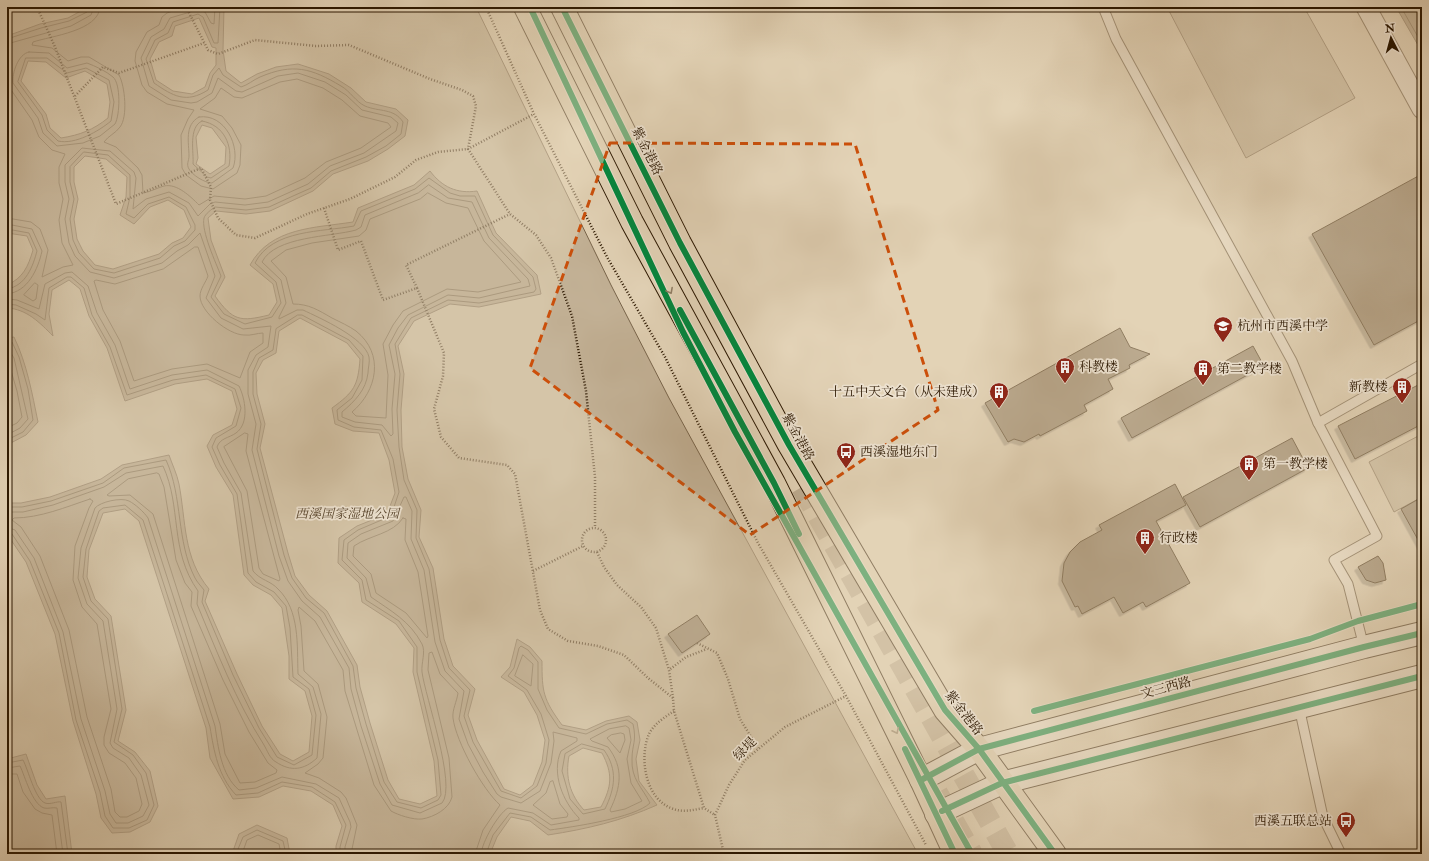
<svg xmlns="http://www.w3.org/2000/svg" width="1429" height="861" viewBox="0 0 1429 861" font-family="'IM FELL Double Pica','Noto Serif SC',serif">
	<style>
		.green { fill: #c4b398; stroke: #78654c }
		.water { fill: #a49379; stroke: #746149; fill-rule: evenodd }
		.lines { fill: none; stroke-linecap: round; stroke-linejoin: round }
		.shore { stroke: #68553c; stroke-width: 1 }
		.building { fill: #8b795f; stroke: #2b1700; filter: url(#shadow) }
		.highway-tunnel { stroke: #bead92; stroke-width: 22; stroke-dasharray: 22 11; stroke-linecap: butt }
		.lane-casing { stroke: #59462e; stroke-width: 11 }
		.street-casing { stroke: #59462e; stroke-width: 21 }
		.secondary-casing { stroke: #2b1700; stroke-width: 24 }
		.primary-casing { stroke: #2b1700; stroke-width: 24 }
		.path { stroke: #2b1700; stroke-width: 2.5; stroke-dasharray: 1 2; stroke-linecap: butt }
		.lane { stroke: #ede2d0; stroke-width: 9 }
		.street { stroke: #ede2d0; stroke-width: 19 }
		.secondary { stroke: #ede2d0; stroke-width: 22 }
		.primary { stroke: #e3d3b7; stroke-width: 22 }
		.cycleway-casing { stroke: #ede2d0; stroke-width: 8 }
		.cycleway { stroke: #00873e; stroke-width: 6 }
		.oneway { stroke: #907e65 }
		.marked { fill: none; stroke: #cc4f0a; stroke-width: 3; stroke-dasharray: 8 5; stroke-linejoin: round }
		.labels { text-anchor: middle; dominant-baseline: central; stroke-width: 3.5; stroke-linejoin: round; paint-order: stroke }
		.street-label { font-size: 13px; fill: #2b1700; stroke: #ede2d0 }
		.poi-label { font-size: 13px; fill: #2b1700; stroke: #ede2d0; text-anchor: start }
		.park-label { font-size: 13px; font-style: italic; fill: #59462e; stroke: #ede2d0 }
	</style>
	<defs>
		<filter id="shadow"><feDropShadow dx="-3.5" dy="3.5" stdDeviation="0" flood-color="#0004"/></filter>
	</defs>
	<rect width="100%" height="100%" fill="#e3d3b7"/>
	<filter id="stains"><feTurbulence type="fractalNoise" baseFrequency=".005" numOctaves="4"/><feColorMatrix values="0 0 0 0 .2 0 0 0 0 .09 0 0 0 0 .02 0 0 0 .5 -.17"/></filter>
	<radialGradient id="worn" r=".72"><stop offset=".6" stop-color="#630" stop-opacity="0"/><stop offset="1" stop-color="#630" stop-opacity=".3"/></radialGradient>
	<g class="green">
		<polygon points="7,7 476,7 611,285 669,398 918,854 7,854"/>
		<polygon points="1167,7 1304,7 1355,98 1246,158"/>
		<polygon points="1422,434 1422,497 1394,512 1369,462"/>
	</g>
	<g class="water">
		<path d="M88 7H224L223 50 226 71 241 83 257 74 276 67 298 64 329 74 351 88 366 102 396 109 408 120 405 136 388 149 368 161 333 174 313 191 270 211 246 214 216 211 208 218 211 240 225 277 215 296C233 321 240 322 269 315L277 302 273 284 250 265C271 227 315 228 353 222L358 208 414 185 430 171C442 187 457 194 477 191L496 233 537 275 541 294 479 307 450 304 414 321 398 346 404 374 401 410 402 447 408 479 421 510 419 537 433 568 444 639 453 666 475 689 468 715 477 740 504 789 520 795 533 785 542 762 545 740 537 715 524 692 501 677 510 667 517 639 530 647 542 661C542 692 543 699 562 725L586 730 606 721 629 716 637 722 640 740 636 759 639 781 657 805C621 821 587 829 548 835L530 821 511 817 497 837 490 854H336V846L342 826 333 805 311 791 283 786 259 797 233 799 210 758 206 728 139 521 125 509 103 513 89 550 87 577 95 599 111 616 126 710 118 741 135 752 150 771 158 806 150 822 130 832 112 833 101 818 96 794 73 721 55 634 26 562 7 534V503H21L50 497 101 479 122 465 169 455C172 464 177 474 179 484 186 521 183 558 209 589L205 601 237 674 262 726 280 754 293 761 309 752 312 716 305 691 289 679V656L282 608 271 595 253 585 244 575 233 495 216 467 207 446 213 435 232 425 237 409 232 391 207 379 175 384 125 401 107 348 89 316 80 289 69 280 52 290 49 314 53 336C40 323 27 309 7 308V285C23 278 28 267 33 250L27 236 7 233V36L40 24 68 18ZM199 18 212 47 216 48V65L210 73 205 87 192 94 173 91 156 80 150 59 159 42 172 36 175 26ZM28 61 46 62 66 78 85 71 107 84 110 102 108 118C93 130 80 135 61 138L50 128 46 114 21 81ZM202 125 212 128 226 147 225 164 210 174 196 164 198 158 196 137ZM85 156 106 159 127 177 126 197 120 215 134 224 150 207 168 200 184 210 191 227 183 238 172 243 159 254 113 269 95 265 83 251 77 239 74 219 78 199 74 182V167ZM300 318 347 343 360 359C358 386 354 392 332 408L335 424 353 431 379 433 389 460 395 493 387 514 357 526 339 538 338 563 359 583 362 602 396 624 414 648 413 672 434 761 437 796 420 804 399 799 388 780 370 723 360 687 357 665 327 611 309 595 295 576 288 553 260 448 265 424 257 394 256 373 263 360 276 353 279 331ZM583 748 602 753C613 774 612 786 601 807L584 810C570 795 565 777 569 756Z"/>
		<polygon points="1396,7 1422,7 1422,52"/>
		<path d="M14 337C27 364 32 393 38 422L26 435 7 445V338Z"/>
		<polygon points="26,754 37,785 46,799 65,796 72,854 7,854 7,759"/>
		<polygon points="257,825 287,838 290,854 232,854 239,834"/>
	</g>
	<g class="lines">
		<g class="shore">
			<path d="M100 7C99 31 51 36 33 42L32 45 52 48 68 61 81 57H89L119 75C125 86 128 117 120 127 116 133 108 136 104 142L116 147 138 168 142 175 143 193C150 192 157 188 164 186 177 183 191 197 199 205L214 196 245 199 266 196 305 178 326 162 361 148 391 127 388 123 360 116 342 100 323 88 297 79 280 82 242 98 234 97 221 88 215 98 200 109 222 116 232 128 241 145 240 165 237 173 213 189 201 186 186 175 182 168 181 135 188 119 194 110 167 104 147 92 142 85 135 61 136 52 147 32 159 25 162 17 167 13 184 7"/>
			<path d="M215 7 214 24 211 23 205 12 197 10 170 18 164 29 151 37 141 58 149 86 171 100 191 103 197 102 212 93 218 78 236 91 242 92 278 76 298 73 325 82 346 95 362 110 391 117 398 123 396 131 364 153 330 166 308 184 268 202 245 205 215 202 210 204 198 216 189 203 169 192 146 199 133 209 136 178 134 172 110 151 82 148 65 165V182L69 199 65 219 69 243 75 256 90 272 114 278 162 263 177 251 188 245 200 233 215 276 206 298 221 318 243 329 271 326 268 347 256 355 248 370V394L256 424 252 450 279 556 288 581 302 601 320 617 349 668 351 689 361 726 380 784 392 805 420 813 442 803C457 786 425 696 422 672 421 663 426 652 422 644 410 621 391 611 371 597L366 578 347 558 348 543 361 534 393 521 404 497H406L412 511 411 539 424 570 435 642 445 671 464 691 459 719 468 744 483 772 497 794 501 797 521 803 540 791 551 763 554 741 553 732 577 738V741L561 751C551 773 563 802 579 818V820L551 825 533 813 508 808C498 814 482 842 481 854"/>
			<path d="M220 7 218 43H214L203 17 198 14 173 22 168 33 155 40 146 59 154 83C173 96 186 104 208 90L213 75 219 68 223 75 241 87C248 85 253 80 260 77 293 63 311 68 341 86 350 91 356 102 365 106 379 112 394 108 403 122L401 134 386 146 366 157 331 171 311 188 293 196 269 207 246 210 215 207C212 209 205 214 204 218 201 231 216 263 221 276L211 297 224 314 245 324 272 317 281 303 276 282 255 263C272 229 323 232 354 226L361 211 415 189 429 178 450 193 460 196H475L493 235 533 277 536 289 534 292 479 303 448 300 411 318 395 344 400 374 397 410 399 447 404 480 417 510 416 538 429 569 440 640 449 668 470 690 464 716 473 742 501 791 521 798 537 786 546 763 549 740 541 714 527 690 508 676 514 668 519 648 521 646 528 650 538 662V689L547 710 559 728 586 734 607 724 627 720 633 724C637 742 632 744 632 759 631 779 642 787 650 803 635 818 572 827 550 830L531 817 510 813 493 835 486 854"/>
			<polyline points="1401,7 1422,44"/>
			<polyline points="7,39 41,28 69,21 87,12 89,7"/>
			<polyline points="7,44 71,26 91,15 94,7"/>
			<path d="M29 52 49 53 67 68 87 63C95 66 106 71 113 77 121 84 120 115 115 124L100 136 83 143 57 146 43 133 38 118 13 83C12 73 18 54 29 52Z"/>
			<path d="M26 58H47L67 73 86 68 109 80 114 102 111 121C99 131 75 145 58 141L47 130 42 115 18 82Z"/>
			<polyline points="7,84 32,120 39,137 52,150 65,154 59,167 59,183 63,199 59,220 62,243 73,265 63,267 42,277 48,250 40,229 31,222 7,218"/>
			<path d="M199 117C225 113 241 147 233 168L212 183C205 183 192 175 189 169 186 164 189 161 189 156 189 143 184 125 199 117Z"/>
			<path d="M202 121C224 125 233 145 229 166L211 178 207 177 193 164C194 153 188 127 202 121Z"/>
			<polygon points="84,152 108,155 130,175 130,197 126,214 134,218 148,204 169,197 186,207 195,225 195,230 185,241 174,246 160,258 114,273 94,269 79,253 73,240 70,219 74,199 70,182 70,167"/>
			<path d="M429 185 448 198 472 202 489 238 528 279 530 286 479 298 448 295 408 315 398 328 389 345 395 374 392 409 393 434 391 436 382 425 355 422 342 417V412C355 401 366 390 368 373 368 368 370 362 369 357 365 338 320 318 303 310H297L279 319V317L286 303 281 280 262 262C275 236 331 237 356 230L361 227 365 215 418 193Z"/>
			<path d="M428 193 446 203 468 208 484 241 521 282 478 292 447 289 403 311 393 325 383 344 388 375 386 418 356 416 352 412C377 391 385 354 356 331 349 326 340 322 332 318 318 310 309 304 293 304L286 277 271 261 286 250 312 243 359 236 366 230 370 219 420 199Z"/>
			<path d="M7 224 32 229 42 251C38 269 28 292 7 294"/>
			<path d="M7 229 29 233 37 251C33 266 26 286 7 289"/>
			<path d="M195 247H198L208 276C206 282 200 289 200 296 200 312 229 335 244 335 251 336 257 333 263 333V343L250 352 240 378 207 364 172 369 134 381 120 341 103 310 94 281 96 280 115 284 163 269Z"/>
			<polygon points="35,283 38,285 36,299 33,301 24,295"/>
			<path d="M7 299 17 300 39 309 45 284 65 273 72 272 88 286 97 313 115 345 130 389 172 375 207 370 239 386C245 398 250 423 236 433 229 438 220 438 217 447L224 463 241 493 253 571C260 580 271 581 278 589 300 610 297 646 298 674L313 687 321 714 317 758C304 770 291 772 276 762 270 759 267 750 264 745 236 701 217 652 197 604L198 591C169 550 182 507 163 466L126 473 104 487 53 505 23 512H7"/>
			<path d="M7 304 16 305 36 314 45 320 49 288 67 277H71L84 288 92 315 110 347 127 395 173 380 206 375 235 389 241 408 236 426 216 438 212 447 220 465 237 494 248 573 256 582 274 592 286 606 290 628 293 677 309 689 316 715 312 755 294 765 277 757 259 728 233 675 202 602 204 590C201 586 197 582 195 578 176 541 183 497 166 460L124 468 103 483 51 501 22 507H7"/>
			<polygon points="298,315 302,315 349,340 363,356 362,380 352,398 337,410 338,420 354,427 381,430 393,459 399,492 391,516 358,530 344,540 342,560 362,580 366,600 399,621 417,647 417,672 438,760 441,795 438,800 421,808 397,802 384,782 366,724 356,688 353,666 324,613 306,598 292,578 284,555 257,449 261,424 253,394 253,372 259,358 273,350 276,329"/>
			<polyline points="7,342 12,342 19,357 28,389 33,420 23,432 7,440"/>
			<polyline points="7,347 14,358 28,419 20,428 7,435"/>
			<polyline points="7,357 17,391 22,417 17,423 7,428"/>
			<polygon points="245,433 248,434 246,451 280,579 279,581 263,574 259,568 247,491 224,447"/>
			<polygon points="157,473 159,474 164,487 176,560 185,583 192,592 191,606 223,680 249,732 268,763 277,770 276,773 255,782 240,783 225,754 220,724 153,514 130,495 109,496 107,495 128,479"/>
			<path d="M90 499 93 501 89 508 75 546 73 580 82 607 97 624 111 709 104 737V745L109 753 125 763 136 778 142 804 139 811 127 817H120L115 812 111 789 87 717 69 630 40 556 21 527 12 520 14 518C40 518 66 507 90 499Z"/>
			<path d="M403 518 406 519 405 540 418 572 428 636 427 638 406 613 376 593 371 574 353 556 354 546C370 535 393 534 403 518Z"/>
			<path d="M7 527 15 530 34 558 63 632 81 719 105 791 110 814 116 823H128L143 816 149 805 141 775 129 758 113 748 110 743 117 709 103 621 87 604 78 578 81 548 95 508C100 502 121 497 129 501 135 504 144 512 148 518L215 726C218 746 221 775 239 790L256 788 282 777 316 784 339 798 350 822 351 827 345 847V854"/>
			<path d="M7 532 12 534 30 561 59 633 76 720 100 792 105 816 113 828H129L147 820 154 805 146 773 133 755 114 742 122 709 108 619 91 601 83 577 86 549 99 511 103 508 125 505 143 520 210 727C214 751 218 776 236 795L258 793 282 782 312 787 335 802 346 825 340 847V854"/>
			<polygon points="523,655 533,664 531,686 515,676"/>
			<path d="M626 726 629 728 631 740 627 759 631 783 642 801 625 809 611 812 610 810C621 787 624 768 608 747L592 741 590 739 609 729Z"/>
			<polygon points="621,733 624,734 625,740 620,753 607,738 611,735"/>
			<path d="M582 744 604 750C618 770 615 788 605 809L583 814 570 799 562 771 565 754Z"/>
			<path d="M7 763 23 760C28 769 35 799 45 803 50 805 57 801 61 802L68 854"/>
			<path d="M7 768 20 766C25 776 32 804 44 808 48 809 53 807 57 808L63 854"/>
			<polyline points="7,774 17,774 23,792 35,809 42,813 52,815 57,854"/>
			<polygon points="553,781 560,804 568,814 567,817 552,819 533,805 546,793 550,782"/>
			<polyline points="236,854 243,837 257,830 283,841 286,854"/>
			<polyline points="242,854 247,840 258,835 279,844 281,854"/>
			<path d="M351 854 357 825 346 798 341 792 319 778 305 773 318 764 323 758 327 717 318 684 304 671 301 626 298 610 299 607 315 621 343 670 345 691 374 785 391 811C398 815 413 820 422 819 434 817 449 809 452 797L449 758 428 670 429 653 432 652 440 674 458 693C457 701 452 710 453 718 456 742 483 790 500 805L483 830 475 854"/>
		</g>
	</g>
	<g class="building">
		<polygon points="1422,174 1422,319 1374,345 1312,234"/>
		<polygon points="1120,328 1130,347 1150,354 1129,365 1130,368 1108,379 1113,389 1084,405 1087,411 1040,436 1039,434 1024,442 1014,439 1008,442 985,403"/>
		<polygon points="1253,346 1264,366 1132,438 1121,418"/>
		<polygon points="1422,383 1422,424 1355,459 1338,426"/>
		<polygon points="1292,438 1308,468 1200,527 1183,497"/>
		<polygon points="1175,484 1186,505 1156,521 1190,583 1146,607 1143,602 1123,613 1114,597 1082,614 1078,606 1075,607 1062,581 1064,563 1070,552 1080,542 1102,530 1099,525"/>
		<polygon points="1422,497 1422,547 1401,509"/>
		<polygon points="1378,556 1383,563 1386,580 1375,583 1366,580 1358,567"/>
		<polygon points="697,615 710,634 682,653 668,634"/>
	</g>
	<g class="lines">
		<g class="highway-tunnel">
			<polyline points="802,487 1008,854"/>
			<polyline points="937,793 972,854"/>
		</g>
		<g class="lane-casing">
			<g id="lane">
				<polyline points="1103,7 1116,39 1292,361 1318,423 1377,536 1334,560 1348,584 1364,647"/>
				<polyline points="1318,423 1422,364"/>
				<polyline points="1299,707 1323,817 1341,854"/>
			</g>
		</g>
		<g class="street-casing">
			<polyline id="street" points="1366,7 1422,109"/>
		</g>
		<g class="secondary-casing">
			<g id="secondary">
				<polyline points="921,780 979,749 1364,647 1422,633"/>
				<polyline points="936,814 1002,783 1422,676"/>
			</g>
		</g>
		<g class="primary-casing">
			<g id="primary">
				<polyline points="525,7 632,222 774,483 921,780 955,854"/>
				<polyline points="562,7 680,243 789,445 945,710 979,749 1055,854"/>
			</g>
		</g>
		<g class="path">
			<polyline points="7,7 12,7"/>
			<polyline points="37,7 55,47 116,204 201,168 211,187 210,200 218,218 236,235 255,238 307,214 350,199 395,177 416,160 438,152 468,149 534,114"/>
			<polyline points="186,7 208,50 218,54 255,40 316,46 349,45 430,79 462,90 473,96 476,106 468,149 510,214 536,235 551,258 572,316 586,391 595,477 595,527"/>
			<polyline points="486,7 534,114 607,257 665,357 758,543 846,696 926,845"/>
			<polyline points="75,96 103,67 119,73 204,43"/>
			<polyline points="324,208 338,250 361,241 383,300 417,288 444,353 443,376 434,409 441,437 459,458 507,465 515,474 540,610 548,629 568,641 598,646 624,655 648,678 673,698 674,711 704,808 715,815"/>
			<polyline points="417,288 406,265 510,214"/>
			<circle cx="594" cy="540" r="12"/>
			<polyline points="597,552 604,567 617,585 641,607 656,628 669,670"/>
			<polyline points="533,571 583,546"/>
			<polyline points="697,643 717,653 728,679 740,719 758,748"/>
			<polyline points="673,698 669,670 686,657 707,649"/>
			<path d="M674 711C665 717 654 724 649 734 639 757 645 798 671 808 682 813 693 810 704 808"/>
			<polyline points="722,854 724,854 715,815 729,785 745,760 785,727 846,696"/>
		</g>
		<use href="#lane" class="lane"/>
		<use href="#street" class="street"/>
		<use href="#secondary" class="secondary"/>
		<use href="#primary" class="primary"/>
		<g class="cycleway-casing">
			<g id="cycleway">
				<polyline points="530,7 683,332 735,432 972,854"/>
				<polyline points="562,7 680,243 789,445 945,710 979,749 1055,854"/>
				<polyline points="680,310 774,483 799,534"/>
				<polyline points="1034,711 1310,639 1358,621 1422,604"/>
				<polyline points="905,749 955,854"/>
				<polyline points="923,779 979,749 1364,647 1422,633"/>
				<polyline points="942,811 1002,783 1422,676"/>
			</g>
		</g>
		<use href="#cycleway" class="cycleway"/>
	</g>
	<defs><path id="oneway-chevron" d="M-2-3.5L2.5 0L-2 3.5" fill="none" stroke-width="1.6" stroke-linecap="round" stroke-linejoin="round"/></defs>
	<g class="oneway">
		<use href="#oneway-chevron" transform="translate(670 291) rotate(62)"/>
		<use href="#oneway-chevron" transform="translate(896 731) rotate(64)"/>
	</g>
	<path d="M0 0H1429V861H0ZM610 143 855 144 938 410 750 535 530 368Z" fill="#e3d3b7" fill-opacity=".55" fill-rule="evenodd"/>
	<path class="marked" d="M610 143 855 144 938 410 750 535 530 368Z"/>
	<defs>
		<g id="school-pin" transform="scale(1)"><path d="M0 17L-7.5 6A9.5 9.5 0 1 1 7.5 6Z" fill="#8f2418" stroke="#ede2d0"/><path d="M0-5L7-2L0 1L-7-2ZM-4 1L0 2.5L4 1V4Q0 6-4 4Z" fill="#fff"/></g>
		<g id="building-pin" transform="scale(1)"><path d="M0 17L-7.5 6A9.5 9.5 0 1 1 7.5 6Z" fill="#8f2418" stroke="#ede2d0"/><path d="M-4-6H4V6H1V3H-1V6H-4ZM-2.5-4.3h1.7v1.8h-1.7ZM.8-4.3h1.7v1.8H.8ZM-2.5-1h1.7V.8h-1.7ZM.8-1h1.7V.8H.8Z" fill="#fff"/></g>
		<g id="bus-pin" transform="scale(1)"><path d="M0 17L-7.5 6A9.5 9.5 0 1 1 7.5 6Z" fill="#8f2418" stroke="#ede2d0"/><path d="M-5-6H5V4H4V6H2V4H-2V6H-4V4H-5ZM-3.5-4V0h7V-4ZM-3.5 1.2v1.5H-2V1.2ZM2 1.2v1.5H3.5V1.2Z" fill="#fff"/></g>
	</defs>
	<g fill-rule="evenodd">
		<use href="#school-pin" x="1223" y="326"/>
		<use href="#building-pin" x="1065" y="367"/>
		<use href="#building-pin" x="1203" y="369"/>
		<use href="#building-pin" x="1402" y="387"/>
		<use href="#building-pin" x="999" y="392"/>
		<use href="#bus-pin" x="846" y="452"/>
		<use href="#building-pin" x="1249" y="464"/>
		<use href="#building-pin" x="1145" y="538"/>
		<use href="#bus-pin" x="1346" y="821"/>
	</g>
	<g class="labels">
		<g class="street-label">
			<text transform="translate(647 151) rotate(63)">紫金港路</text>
			<text transform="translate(798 437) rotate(61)">紫金港路</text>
			<text transform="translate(1166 688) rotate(-15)">文三西路</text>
			<text transform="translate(964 713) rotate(52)">紫金港路</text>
			<text transform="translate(745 749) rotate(-46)">绿堤</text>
		</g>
		<g class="poi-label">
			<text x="1237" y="326">杭州市西溪中学</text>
			<text x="1079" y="367">科教楼</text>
			<text x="1217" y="369">第二教学楼</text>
			<text x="1388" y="387" text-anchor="end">新教楼</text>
			<text x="985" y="392" text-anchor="end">十五中天文台（从未建成）</text>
			<text x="860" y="452">西溪湿地东门</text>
			<text x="1263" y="464">第一教学楼</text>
			<text x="1159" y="538">行政楼</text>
			<text x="1332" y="821" text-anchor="end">西溪五联总站</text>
		</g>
		<g class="park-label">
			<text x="347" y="514">西溪国家湿地公园</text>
		</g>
	</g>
	<rect width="1429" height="861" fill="none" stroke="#e3d3b7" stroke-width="24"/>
	<rect x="8" y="8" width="1413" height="845" fill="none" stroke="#2b1700" stroke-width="2"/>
	<rect x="12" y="12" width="1405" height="837" fill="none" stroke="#2b1700"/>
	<g transform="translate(1391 38) rotate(354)" stroke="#ede2d0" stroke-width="3" paint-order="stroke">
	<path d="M0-3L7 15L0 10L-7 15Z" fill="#2b1700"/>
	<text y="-6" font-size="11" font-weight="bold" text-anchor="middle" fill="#2b1700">N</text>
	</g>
	<rect width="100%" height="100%" filter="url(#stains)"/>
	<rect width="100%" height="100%" fill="url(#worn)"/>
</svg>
